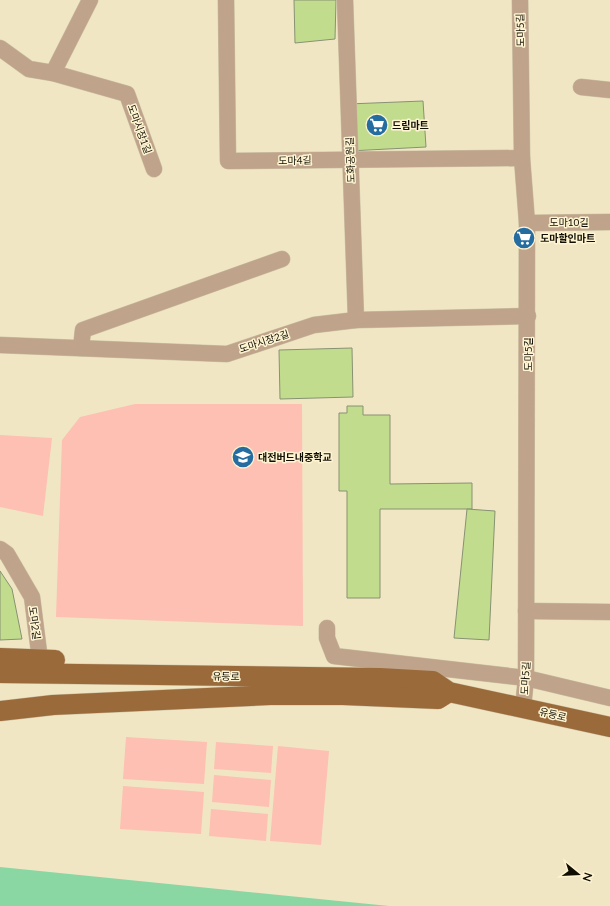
<svg xmlns="http://www.w3.org/2000/svg" width="610" height="906" viewBox="0 0 610 906" font-family="Lato,'Noto Sans KR',sans-serif">
	<style>
		.green { fill: #fdc0b2 }
		.water { fill: #8bd7a4 }
		.building { fill: #c2dc8e; stroke: #879273 }
		.lines { fill: none; stroke-linecap: round; stroke-linejoin: round }
		.minor-casing { stroke: #cdc3a5; stroke-width: 17 }
		.major-casing { stroke: #cdc3a5; stroke-width: 21 }
		.minor { stroke: #bfa48b; stroke-width: 16 }
		.major { stroke: #9b6a3b; stroke-width: 20 }
		.labels { text-anchor: middle; dominant-baseline: central; stroke-width: 3; stroke-linejoin: round; paint-order: stroke }
		.street-label { font-size: 10px; fill: #100d03; stroke: #fef4d1 }
		.poi-label { font-size: 10px; font-weight: bold; fill: #100d03; stroke: #fef4d1; text-anchor: start }
	</style>
	<rect width="100%" height="100%" fill="#f1e6c4"/>
	<g class="green">
		<polygon points="135,404 302,404 303,626 56,617 62,440 80,417"/>
		<polygon points="0,435 52,438 43,516 0,507"/>
		<polygon points="126,737 207,742 204,784 123,779"/>
		<polygon points="216,742 273,746 271,773 214,769"/>
		<polygon points="278,746 329,751 321,845 270,841"/>
		<polygon points="214,775 271,780 269,807 212,802"/>
		<polygon points="123,786 204,792 201,834 120,829"/>
		<polygon points="211,809 268,814 266,841 209,836"/>
	</g>
	<polygon class="water" points="0,867 389,906 0,906"/>
	<g class="building">
		<polygon points="294,0 336,0 335,39 295,43"/>
		<polygon points="423,101 426,147 349,151 348,104"/>
		<polygon points="352,348 353,397 280,399 279,350"/>
		<polygon points="347,406 363,406 363,415 390,415 390,484 472,483 472,509 380,509 380,598 347,598 347,491 339,491 339,413 347,413"/>
		<polygon points="467,509 495,511 489,640 454,638"/>
		<polygon points="0,571 12,589 22,639 0,640"/>
	</g>
	<g class="lines">
		<g class="minor-casing">
			<g id="minor">
				<polyline points="226,0 228,161 522,158"/>
				<polyline points="345,0 356,320"/>
				<polyline points="520,0 522,158 527,223 526,678 523,708"/>
				<polyline points="0,48 29,69 53,73 127,94 154,169"/>
				<polyline points="53,73 90,0"/>
				<polyline points="581,87 610,90"/>
				<polyline points="527,223 610,222"/>
				<polyline points="0,345 227,354 314,325 356,320 528,316"/>
				<polyline points="81,348 83,330 282,259"/>
				<polyline points="0,549 7,554 32,597 40,660"/>
				<polyline points="526,611 610,612"/>
				<polyline points="327,628 327,638 334,656 526,678 610,698"/>
			</g>
		</g>
		<g class="major-casing">
			<g id="major">
				<polyline points="0,658 55,660"/>
				<polyline points="0,673 380,678 433,681 449,692 610,727"/>
				<polyline points="0,711 53,705 270,695 343,695 438,699 449,692"/>
			</g>
		</g>
		<use href="#minor" class="minor"/>
		<use href="#major" class="major"/>
	</g>
	<defs>
		<g id="supermarket-disc" transform="scale(1.15)"><circle r="9.5" fill="#256da1" stroke="#fef4d1"/><path d="M-6-5.5h2.5l.6 2H6L4.5 2H-2.5L-4.4-4H-6ZM-1.5 3.2a1.3 1.3 0 1 0 .1 0ZM3 3.2a1.3 1.3 0 1 0 .1 0Z" fill="#fff"/></g>
		<g id="school-disc" transform="scale(1.15)"><circle r="9.5" fill="#256da1" stroke="#fef4d1"/><path d="M0-5L7-2L0 1L-7-2ZM-4 1L0 2.5L4 1V4Q0 6-4 4Z" fill="#fff"/></g>
	</defs>
	<g fill-rule="evenodd">
		<use href="#supermarket-disc" x="377" y="125"/>
		<use href="#supermarket-disc" x="524" y="238"/>
		<use href="#school-disc" x="243" y="457"/>
	</g>
	<g class="labels">
		<g class="street-label">
			<text transform="translate(520 30) rotate(-91)">도마5길</text>
			<text transform="translate(140 129) rotate(70)">도마시장1길</text>
			<text transform="translate(295 160) rotate(-1)">도마4길</text>
			<text transform="translate(350 160) rotate(-92)">도화공원길</text>
			<text x="569" y="222">도마10길</text>
			<text transform="translate(264 341) rotate(-18)">도마시장2길</text>
			<text transform="translate(528 354) rotate(-90)">도마5길</text>
			<text transform="translate(35 623) rotate(82)">도마2길</text>
			<text transform="translate(226 676) rotate(1)">유등로</text>
			<text transform="translate(525 678) rotate(-87)">도마5길</text>
			<text transform="translate(553 714) rotate(13)">유등로</text>
		</g>
		<g class="poi-label">
			<text x="392" y="125">드림마트</text>
			<text x="540" y="238">도마할인마트</text>
			<text x="258" y="457">대전버드내중학교</text>
		</g>
	</g>
	<g transform="translate(578 874) rotate(108)" stroke="#fef4d1" stroke-width="3" paint-order="stroke">
	<path d="M0-3L7 15L0 10L-7 15Z" fill="#100d03"/>
	<text y="-6" font-size="11" font-weight="bold" text-anchor="middle" fill="#100d03">N</text>
	</g>
</svg>
